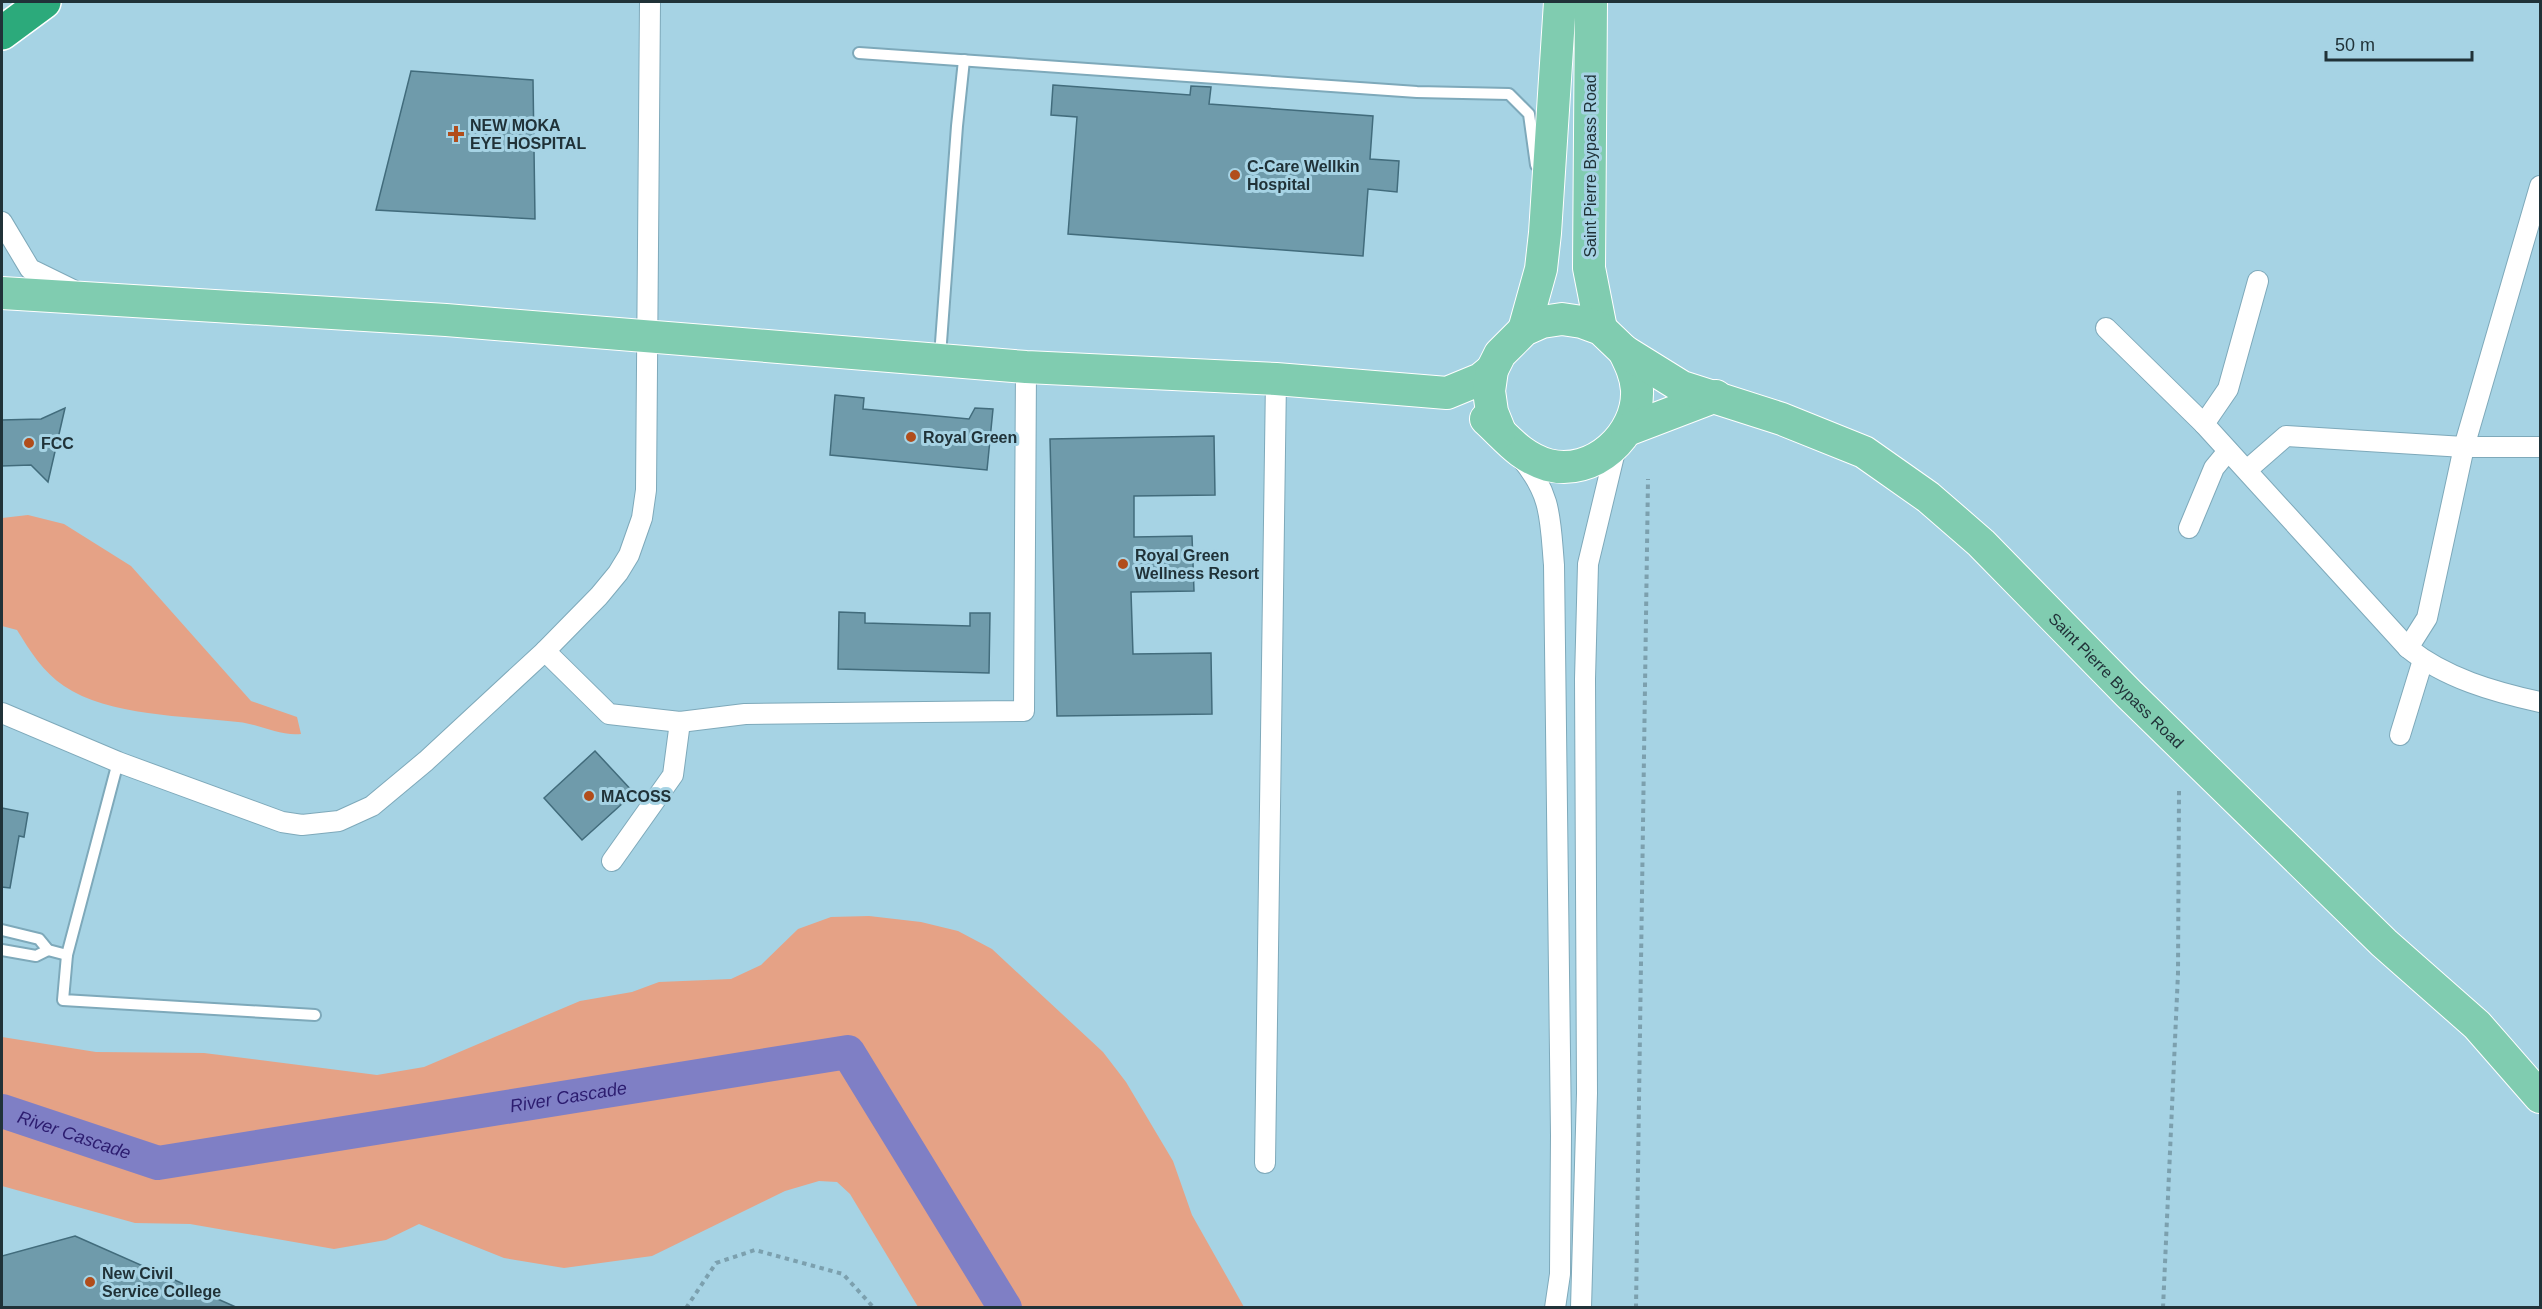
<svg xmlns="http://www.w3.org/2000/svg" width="2542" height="1309" viewBox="0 0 2542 1309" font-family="Helvetica,sans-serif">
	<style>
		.green { fill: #e5a286 }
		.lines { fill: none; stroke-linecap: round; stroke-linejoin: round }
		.river { stroke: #7f7fc5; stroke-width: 34 }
		.building { fill: #6f9bab; stroke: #426c7c; stroke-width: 1.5 }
		.lane-casing { stroke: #7ea9ba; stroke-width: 14 }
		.street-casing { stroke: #7ea9ba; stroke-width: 22 }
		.primary-casing { stroke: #fff; stroke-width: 34 }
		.highway-casing { stroke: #fff; stroke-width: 36 }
		.path { stroke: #7ca0ae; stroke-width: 4; stroke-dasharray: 4.5 4.5; stroke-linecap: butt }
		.lane { stroke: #fff; stroke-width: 10 }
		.street { stroke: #fff; stroke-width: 20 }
		.primary { stroke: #80ccb0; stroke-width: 32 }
		.highway { stroke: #2caa7b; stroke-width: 33 }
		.poi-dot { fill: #b14d1b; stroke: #a6d3e4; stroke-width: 2 }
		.labels { text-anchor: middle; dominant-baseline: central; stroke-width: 6; stroke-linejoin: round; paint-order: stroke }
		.poi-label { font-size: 16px; font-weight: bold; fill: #203238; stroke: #a6d3e4; text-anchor: start }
		.street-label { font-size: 16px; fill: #203238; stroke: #a6d3e4 }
		.water-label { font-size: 18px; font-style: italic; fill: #2c1c6f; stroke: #a6d3e4 }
	</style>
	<rect width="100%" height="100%" fill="#a6d3e4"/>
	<g class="green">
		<path d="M28 515 64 524 131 566 251 701 297 717 301 734C278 736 260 724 238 722 186 716 108 716 64 686 43 672 30 651 17 630L2 626V518Z"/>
		<polygon points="869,916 921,922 958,931 992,949 1103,1052 1126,1082 1173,1161 1192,1215 1244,1307 918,1307 850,1194 837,1182 819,1181 785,1191 652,1256 564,1268 504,1258 419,1224 386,1240 334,1249 190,1224 135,1223 2,1186 2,1037 96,1052 204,1053 377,1075 424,1067 580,1001 632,992 659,982 731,979 761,965 798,929 831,917"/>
	</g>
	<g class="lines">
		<path class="river" id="s1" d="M2 1111 158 1163 848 1052 1005 1308"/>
	</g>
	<g class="building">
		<polygon points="411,71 533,80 535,219 376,210"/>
		<polygon points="1053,85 1190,95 1191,86 1211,87 1209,104 1373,116 1370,159 1399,161 1397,192 1368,189 1363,256 1068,234 1077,117 1051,115"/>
		<polygon points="835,395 864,398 863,409 969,419 975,408 993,409 987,470 830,455"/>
		<polygon points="65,408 48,482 31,465 2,466 2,420 41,419"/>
		<polygon points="1214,436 1215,495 1134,496 1134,537 1192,536 1194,591 1131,592 1133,654 1211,653 1212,714 1057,716 1050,439"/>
		<polygon points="839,612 865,613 865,623 970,626 970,613 990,613 989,673 838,669"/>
		<polygon points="595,751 634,793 582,840 544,798"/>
		<polygon points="2,808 28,813 24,837 19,836 10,888 2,887"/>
		<polygon points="75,1236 238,1308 2,1308 2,1256"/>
	</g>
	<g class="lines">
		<g class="lane-casing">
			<g id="lane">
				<polyline points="859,53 1417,92 1509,94 1529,114 1536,165"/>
				<polyline points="940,356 957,126 964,60"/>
				<polyline points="2,930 39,939 48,950 67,955 118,762"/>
				<polyline points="2,950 36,956 48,950"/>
				<polyline points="67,955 63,1000 315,1015"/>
			</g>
		</g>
		<g class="street-casing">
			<g id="street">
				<polyline points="2,222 30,269 75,291"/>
				<path d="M2258 281 2228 389 2204 424 2408 648C2445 678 2494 692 2540 702"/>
				<polyline points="2106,328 2204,424"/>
				<path d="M1521 458C1552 495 1550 519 1554 565L1561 1135 1560 1274 1555 1308"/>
				<polyline points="2247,470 2286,436 2464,447 2540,447"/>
				<polyline points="2189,528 2214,468 2228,451"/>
				<polyline points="2408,648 2427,618 2464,447 2540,186"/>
				<polyline points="545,651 609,714 680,722 745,714 1024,711 1026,367"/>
				<polyline points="2,713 118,762 282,822 302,825 339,821 372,806 426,761 545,651 599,596 618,573 629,555 642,518 646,490 650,2"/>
				<polyline points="2400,735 2423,660"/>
				<polyline points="612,861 673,775 680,722"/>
				<polyline points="1265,1163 1276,379"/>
				<polyline points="1581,1308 1587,1093 1585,679 1588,564 1617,443"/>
			</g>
		</g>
		<g class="primary-casing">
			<g id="primary">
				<polyline points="1591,2 1589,268 1601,329"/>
				<polyline points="2,293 446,320 1026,367 1276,379 1447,393 1481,379 1492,370"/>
				<polyline points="1524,330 1541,269 1545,233 1560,2"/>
				<path d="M1486 419C1506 437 1520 457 1548 465 1593 477 1639 435 1637 390 1636 375 1630 363 1624 351"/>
				<polyline points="1627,430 1716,396"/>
				<path id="s2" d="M1500 432 1492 412 1489 391 1492 370 1500 354 1524 330 1542 322 1562 319 1582 322 1601 329 1624 351 1682 387 1782 419 1864 452 1928 497 1981 543 2129 694 2384 943 2477 1025 2540 1097"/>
			</g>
		</g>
		<g class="highway-casing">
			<polyline id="highway" points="2,33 44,2"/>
		</g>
		<g class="path">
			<polyline points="686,1308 716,1263 755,1250 843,1274 874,1308"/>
			<polyline points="1636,1308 1648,479"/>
			<polyline points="2163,1308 2178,973 2179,791"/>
		</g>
		<use href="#lane" class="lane"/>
		<use href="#street" class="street"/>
		<use href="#primary" class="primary"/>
		<use href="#highway" class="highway"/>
	</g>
	<g class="poi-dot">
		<path d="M453 125h6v6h6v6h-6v6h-6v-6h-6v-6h6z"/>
		<circle cx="1235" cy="175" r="6"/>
		<circle cx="911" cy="437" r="6"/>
		<circle cx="29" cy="443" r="6"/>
		<circle cx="1123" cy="564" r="6"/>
		<circle cx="589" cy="796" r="6"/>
		<circle cx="90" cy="1282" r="6"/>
	</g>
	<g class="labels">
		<g class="poi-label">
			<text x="470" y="125">NEW MOKA<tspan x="470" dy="18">EYE HOSPITAL</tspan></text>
			<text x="1247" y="166">C-Care Wellkin<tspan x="1247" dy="18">Hospital</tspan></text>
			<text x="923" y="437">Royal Green</text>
			<text x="41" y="443">FCC</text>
			<text x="1135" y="555">Royal Green<tspan x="1135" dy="18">Wellness Resort</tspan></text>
			<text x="601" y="796">MACOSS</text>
			<text x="102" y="1273">New Civil<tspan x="102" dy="18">Service College</tspan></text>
		</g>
		<g class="street-label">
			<text transform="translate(1590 166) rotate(-90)">Saint Pierre Bypass Road</text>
			<text stroke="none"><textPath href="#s2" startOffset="831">Saint Pierre Bypass Road</textPath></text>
		</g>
		<g class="water-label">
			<text stroke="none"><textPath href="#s1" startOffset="580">River Cascade</textPath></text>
			<text stroke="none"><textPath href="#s1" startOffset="76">River Cascade</textPath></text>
		</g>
	</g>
	<rect width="2542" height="1309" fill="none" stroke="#203238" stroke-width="6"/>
	<path d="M2326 51v9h146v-9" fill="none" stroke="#203238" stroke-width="3"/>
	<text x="2335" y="51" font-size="18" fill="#203238" stroke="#a6d3e4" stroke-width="4.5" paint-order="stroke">50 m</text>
</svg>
